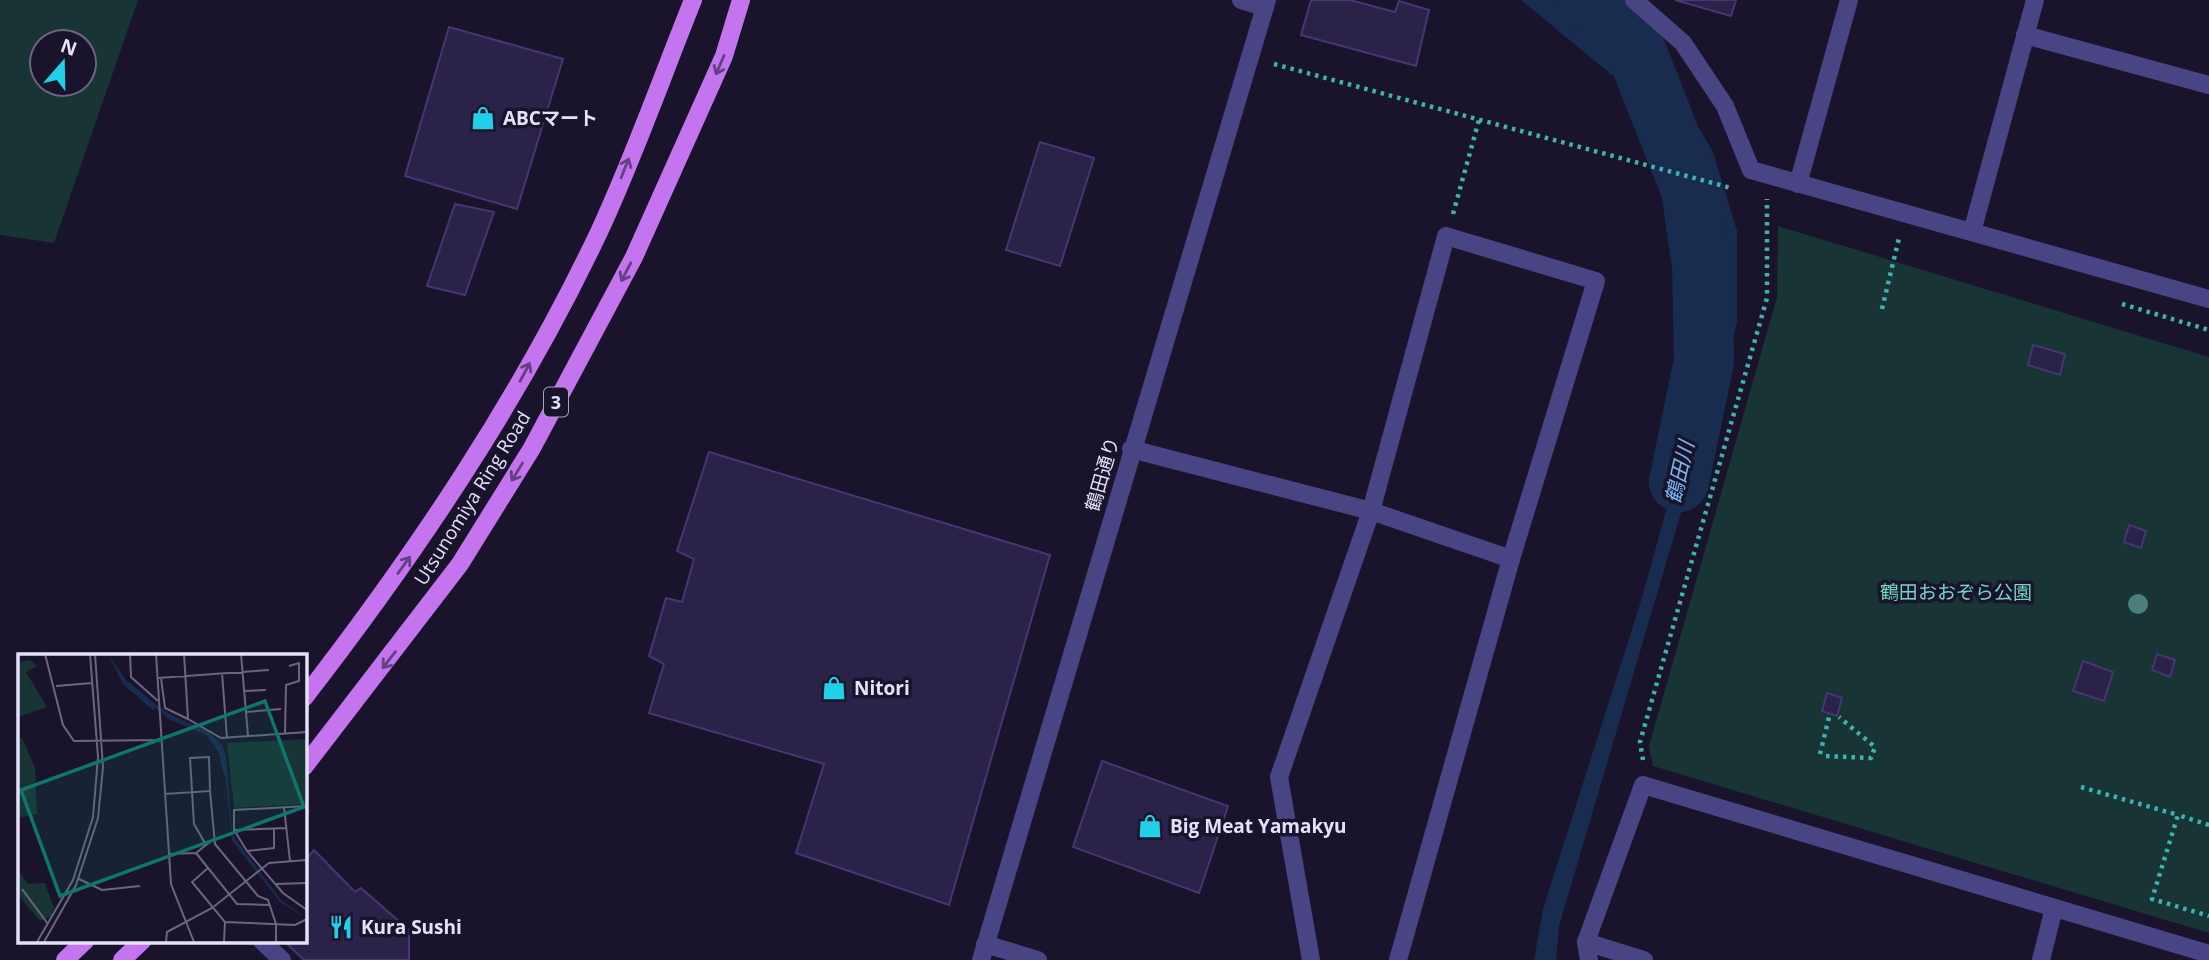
<svg xmlns="http://www.w3.org/2000/svg" width="2209" height="960" viewBox="0 0 2209 960" font-family="'Open Sans','Noto Sans JP',sans-serif">
	<style>
		.green { fill: #183434; fill-rule: evenodd }
		.water { fill: #182c50 }
		.lines { fill: none; stroke-linecap: round; stroke-linejoin: round }
		.river { stroke: #182c50; stroke-width: 60 }
		.building { fill: #2b224a; stroke: #443773; stroke-width: 2 }
		.path { stroke: #3fb2ae; stroke-width: 4.5; stroke-dasharray: 3.5 5; stroke-linecap: butt }
		.minor { stroke: #494584; stroke-width: 18 }
		.tertiary { stroke: #494584; stroke-width: 18 }
		.primary { stroke: #c574f0; stroke-width: 18 }
		.tree { fill: #4a7f7d }
		.oneway { stroke: #663f84 }
		.labels { text-anchor: middle; dominant-baseline: central; stroke-width: 7; stroke-linejoin: round; paint-order: stroke }
		.shield { fill: #19142b; stroke: #a8a4bd; stroke-width: 2 }
		.shield-label { font-size: 18px; font-weight: bold; fill: #e5e1fc }
		.poi-label { font-size: 19px; font-weight: bold; fill: #e5e1fc; stroke: #19142b; text-anchor: start }
		.street-label { font-size: 19px; fill: #e5e1fc; stroke: #19142b }
		.park-label { font-size: 19px; fill: #73d6c0; stroke: #19142b }
		.water-label { font-size: 21px; font-style: italic; fill: #7ab7f1; stroke: #19142b }
		.inset-river { fill: none; stroke: #182c50; stroke-width: 3.5 }
		.inset-road { fill: none; stroke: #6b667f; stroke-width: 2 }
		.view { fill: #0f766e; fill-opacity: 0.15; stroke: #0f766e; stroke-width: 3.5 }
		.inset-edge { fill: none; stroke: #e5e1fc; stroke-width: 3.5 }
	</style>
	<rect width="100%" height="100%" fill="#19142b"/>
	<g class="green">
		<path d="M0 0H138L54 243 0 235ZM42 42H84V84H42Z"/>
		<polygon points="1778,226 2209,357 2209,933 1653,766 1649,746 1777,297"/>
	</g>
	<polygon class="water" points="1521,0 1587,0 1669,76 1713,152 1737,231 1737,323 1559,926 1556,960 1534,960 1543,909 1641,601 1712,345 1701,217 1682,155 1654,117 1618,80"/>
	<g class="lines">
		<polyline class="river" points="1586,0 1605,11 1635,48 1691,190 1702,266 1704,361 1679,482"/>
	</g>
	<g class="building">
		<polygon points="1311,0 1350,0 1395,12 1399,1 1429,10 1416,66 1301,35"/>
		<polygon points="1675,0 1736,0 1731,16"/>
		<polygon points="449,27 563,59 517,209 405,176"/>
		<polygon points="1040,142 1094,158 1060,266 1006,250"/>
		<polygon points="455,204 494,212 465,295 427,286"/>
		<polygon points="2033,345 2065,354 2060,375 2028,365"/>
		<polygon points="709,452 1050,555 949,905 796,853 824,764 649,713 664,664 649,656 666,598 682,602 694,559 677,551"/>
		<polygon points="2129,525 2146,531 2141,548 2124,542"/>
		<polygon points="2157,654 2175,660 2170,677 2152,670"/>
		<polygon points="2083,661 2113,672 2104,701 2073,691"/>
		<polygon points="1827,693 1842,698 1837,716 1822,711"/>
		<polygon points="1102,761 1228,806 1199,893 1073,847"/>
		<polygon points="314,850 355,892 361,888 409,930 409,960 304,960 284,941 304,941 304,862"/>
	</g>
	<g class="lines">
		<g class="path">
			<polyline points="1274,64 1731,188"/>
			<polyline points="1453,214 1479,120"/>
			<polyline points="2122,304 2209,330"/>
			<polyline points="1882,309 1899,238"/>
			<polyline points="1820,754 1830,713"/>
			<polyline points="1826,756 1871,758 1875,747 1839,717"/>
			<polyline points="1643,760 1640,742 1767,298 1767,199"/>
			<polyline points="2081,787 2178,815"/>
			<polyline points="2209,825 2178,815 2152,899 2209,916"/>
		</g>
		<g class="minor">
			<polyline points="1634,0 1683,43 1725,106 1751,170 2209,299"/>
			<polyline points="2025,35 2209,85"/>
			<polyline points="1798,184 1849,0"/>
			<polyline points="1972,232 2035,0"/>
			<polyline points="1131,449 1371,511 1511,559 1398,960"/>
			<polyline points="262,941 282,960"/>
			<polyline points="1586,942 1644,960"/>
			<polyline points="985,944 1038,960"/>
			<polyline points="1311,960 1279,777 1371,511 1446,236 1596,281 1511,559"/>
			<polyline points="1589,960 1586,942 1643,785 2209,954"/>
			<polyline points="2041,960 2054,908"/>
		</g>
		<g class="tertiary">
			<polyline points="1241,0 1265,7"/>
			<polyline points="981,960 1267,0"/>
		</g>
		<g class="primary">
			<path d="M304 698C417 552 520 399 599 232 634 157 662 77 693 0"/>
			<polyline points="304,767 460,564 532,448 634,257 724,56 741,0"/>
			<polyline points="65,960 85,941"/>
			<polyline points="122,960 142,941"/>
		</g>
	</g>
	<circle class="tree" cx="2138" cy="604" r="10"/>
	<defs><path id="oneway-shaft" d="M-6 0H5M1.5-3L5.5 0L1.5 3" fill="none" stroke-width="1.6" stroke-linecap="round" stroke-linejoin="round" transform="scale(1.75)"/></defs>
	<g class="oneway">
		<use href="#oneway-shaft" transform="translate(720 65) rotate(113)"/>
		<use href="#oneway-shaft" transform="translate(625 168) rotate(-68)"/>
		<use href="#oneway-shaft" transform="translate(626 272) rotate(118)"/>
		<use href="#oneway-shaft" transform="translate(525 372) rotate(-62)"/>
		<use href="#oneway-shaft" transform="translate(517 472) rotate(122)"/>
		<use href="#oneway-shaft" transform="translate(404 565) rotate(-54)"/>
		<use href="#oneway-shaft" transform="translate(389 660) rotate(128)"/>
	</g>
	<defs>
		<g id="shop-bare" transform="scale(1.89)"><path d="M-5-2.5h2.3a2.7 3.5 0 0 1 5.4 0H5L5.5 6h-11ZM-1.5-2.5h3a1.5 2.3 0 0 0-3 0Z" fill="#21cfe8" stroke="#19142b" stroke-width="2.5" paint-order="stroke"/></g>
		<g id="restaurant-bare" transform="scale(1.89)"><path d="M-5-6h1v4h1v-4h1v4h1v-4h1v5L-1.5 .5V6h-2V.5L-5-1ZM5-6V6H3V1.5H1.5Q1.5-4 5-6Z" fill="#21cfe8" stroke="#19142b" stroke-width="2.5" paint-order="stroke"/></g>
	</defs>
	<g fill-rule="evenodd">
		<use href="#shop-bare" x="483" y="118"/>
		<use href="#shop-bare" x="834" y="688"/>
		<use href="#shop-bare" x="1150" y="826"/>
		<use href="#restaurant-bare" x="341" y="927"/>
	</g>
	<g class="labels">
		<rect class="shield" x="544" y="387.5" width="24" height="29" rx="5"/>
		<g class="shield-label">
			<text x="556" y="402">3</text>
		</g>
		<g class="poi-label">
			<text x="503" y="118">ABCマート</text>
			<text x="854" y="688">Nitori</text>
			<text x="1170" y="826">Big Meat Yamakyu</text>
			<text x="361" y="927">Kura Sushi</text>
		</g>
		<g class="street-label">
			<text transform="translate(1102 474) rotate(-74)">鶴田通り</text>
			<text transform="translate(472 498) rotate(-58)">Utsunomiya Ring Road</text>
		</g>
		<g class="park-label">
			<text x="1956" y="592">鶴田おおぞら公園</text>
		</g>
		<g class="water-label">
			<text transform="translate(1679 472) rotate(-77)">鶴田川</text>
		</g>
	</g>
	<g transform="translate(18 654)">
		<rect width="289" height="289" fill="#19142b"/>
		<path d="M12 6 19 12 8 18 29 53 0 63V8ZM4 84 17 113 19 160 0 164V85ZM289 85V150L216 154 209 89ZM0 216 10 230 27 229 36 254 33 262 22 267 0 241Z" fill="#183434"/>
		<path d="M90 0 108 26 136 49V57L105 30ZM148 59 190 77 204 91 208 102 214 180 263 246 289 265 262 248 214 187 206 105 200 91 190 82 148 64Z" fill="#182c50"/>
		<path class="inset-river" d="M131 48 156 65M189 79 202 97 208 121"/>
		<path class="inset-road" d="M27 0 45 71 56 87 143 86M112 0 113 23 140 47M138 0 153 230 176 288M166 0 170 65 203 84 289 78M223 0 230 82M204 19 209 84M140 24 251 16M143 24 147 54 170 65M38 32 74 29M226 37 248 36M228 58 263 55M267 79 268 31 281 27V9L271 12M192 136 191 103 172 104 176 170 188 191 196 185M146 140 192 137 197 190 240 242 250 246 258 270V288M289 152 216 156V176L229 197 265 239 289 256M266 153 272 207M216 176 268 174M229 197 256 194V174M178 199 219 250 252 251M150 200 178 199 188 191M190 214 174 228 207 268 206 288M61 225 84 236 122 232M258 230 289 229M4 235 30 270M207 268 277 271 289 265M19 288 55 226 75 163 80 103 72 0M26 288 58 231 80 164 85 113 77 0M148 288 149 278 194 254 251 209 288 206 289 210"/>
		<path class="view" d="M247 47 286 153 42 242 3 136Z"/>
		<rect width="289" height="289" class="inset-edge"/>
	</g>
	<g transform="translate(63 63) rotate(20)"><circle r="33" fill="#19142b" stroke="#6b667f" stroke-width="2"/>
	<path d="M0-5L12 26L0 18L-12 26Z" fill="#21cfe8"/>
	<text y="-10" font-size="19" font-weight="bold" text-anchor="middle" fill="#e5e1fc">N</text>
	</g>
</svg>
